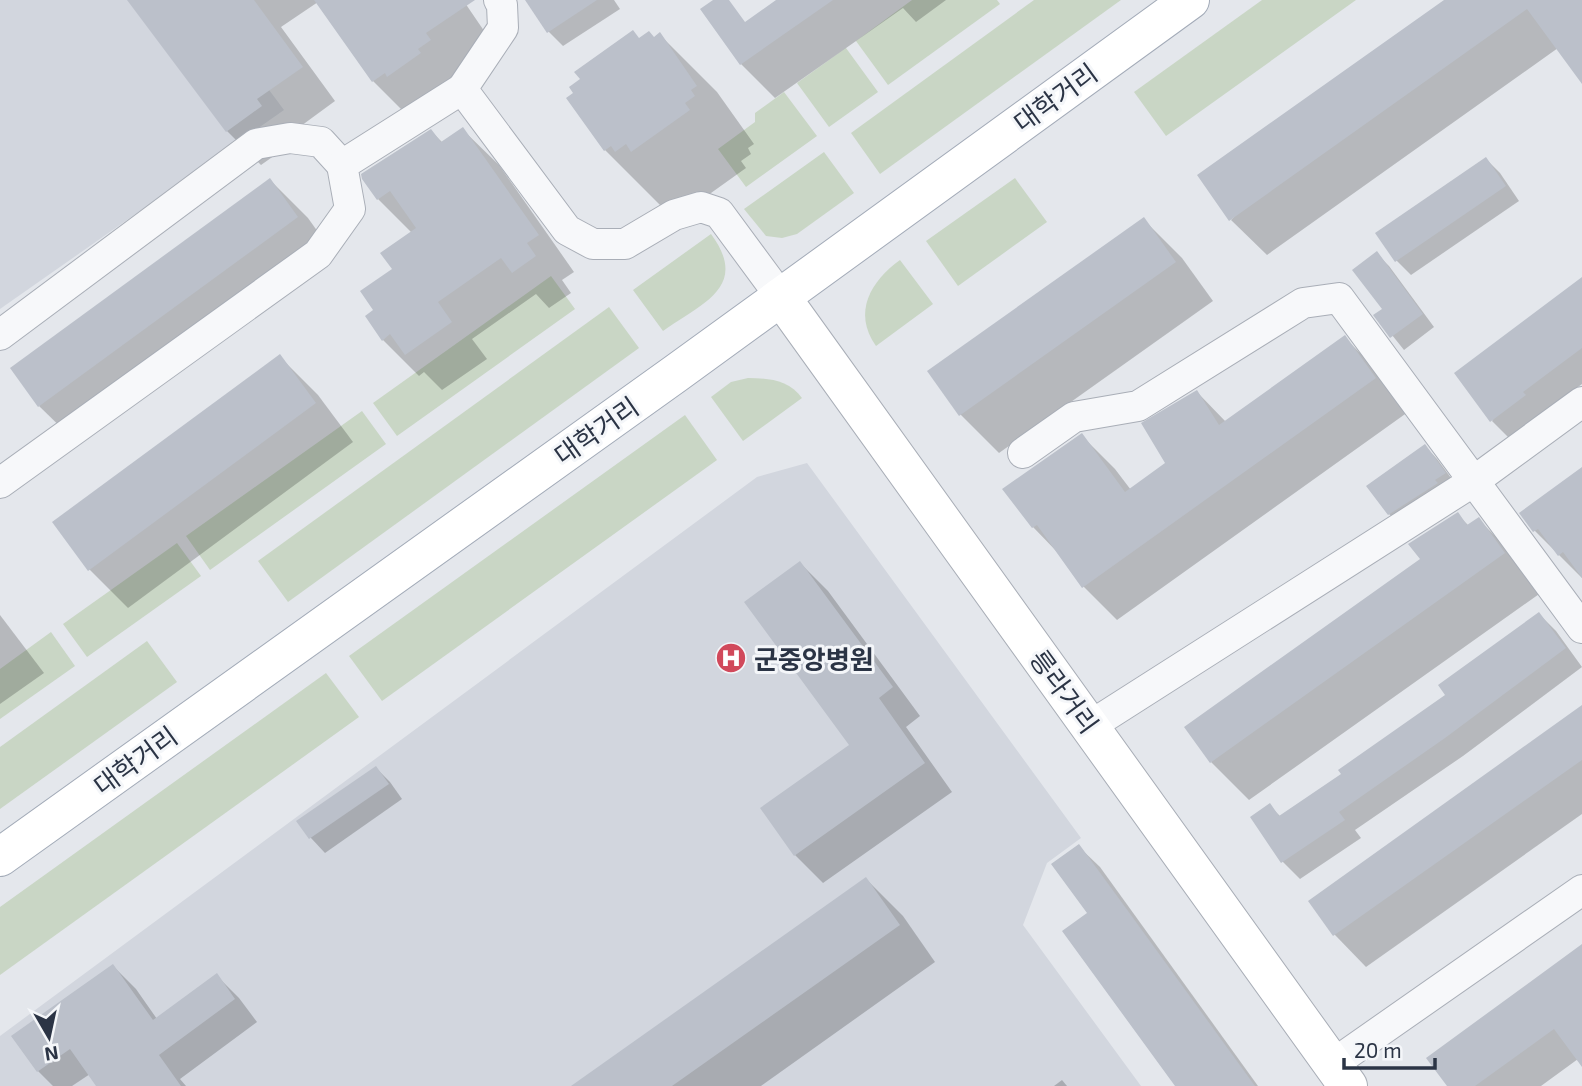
<svg xmlns="http://www.w3.org/2000/svg" width="1582" height="1086" viewBox="0 0 1582 1086" font-family="'Exo 2','Noto Sans KR',sans-serif">
	<style>
		.built { fill: #d2d6de }
		.green { fill: #c9d6c5 }
		.shadow { fill: #0003 }
		.building { fill: #bbc0ca }
		.lines { fill: none; stroke-linecap: round; stroke-linejoin: round }
		.minor-casing { stroke: #a9aeb7; stroke-width: 32 }
		.secondary-casing { stroke: #a9aeb7; stroke-width: 40 }
		.primary-casing { stroke: #a3abb8; stroke-width: 40 }
		.minor { stroke: #f7f8fa; stroke-width: 30 }
		.secondary { stroke: #fff; stroke-width: 38 }
		.primary { stroke: #fff; stroke-width: 38 }
		.labels { text-anchor: middle; dominant-baseline: central; stroke-width: 6; stroke-linejoin: round; paint-order: stroke }
		.street-label { font-size: 26px; fill: #2b3445; stroke: #f4f6f9 }
		.poi-label { font-size: 26px; font-weight: bold; fill: #2b3445; stroke: #f4f6f9; text-anchor: start }
	</style>
	<rect width="100%" height="100%" fill="#e4e7ec"/>
	<g class="built">
		<polygon points="0,0 202,0 284,110 0,309"/>
		<polygon points="807,463 1081,838 1047,863 1023,925 1141,1086 0,1086 0,1036 757,477"/>
	</g>
	<g class="green">
		<polygon points="912,0 997,0 1000,4 888,85 856,41"/>
		<polygon points="1034,0 1121,0 880,174 851,133"/>
		<polygon points="1262,0 1356,0 1166,136 1134,92"/>
		<polygon points="846,48 878,92 829,127 797,83"/>
		<polygon points="784,92 817,136 746,187 718,149 755,122 755,113"/>
		<polygon points="824,152 854,193 797,234 782,238 766,236 744,209"/>
		<polygon points="1015,178 1047,222 958,286 926,241"/>
		<path d="M711 234C750 287 702 303 663 331L633 290Z"/>
		<path d="M900 260 933 304 876 346C852 312 871 281 900 260Z"/>
		<polygon points="551,276 575,309 397,436 373,403"/>
		<polygon points="609,307 639,348 288,602 258,561"/>
		<path d="M748 378C769 378 789 380 802 398L743 441 711 397 731 382Z"/>
		<polygon points="362,411 386,444 210,570 186,536"/>
		<polygon points="685,415 717,460 382,701 349,656"/>
		<polygon points="177,543 201,576 87,657 63,624"/>
		<polygon points="51,632 75,666 0,719 0,669"/>
		<polygon points="147,641 177,682 0,809 0,747"/>
		<polygon points="326,673 359,717 0,975 0,907"/>
	</g>
	<g class="shadow">
		<polygon points="129,0 463,0 493,44 458,67 464,75 407,115 373,81 318,2 281,27 335,101 290,134 295,141 261,165 227,131"/>
		<polygon points="527,0 614,0 620,9 563,46 549,32"/>
		<polygon points="779,0 946,0 916,22 903,8 775,98 741,64"/>
		<polygon points="1447,0 1582,0 1582,81 1558,48 1267,255 1231,220"/>
		<polygon points="659,34 717,92 754,144 748,148 751,154 741,161 746,168 690,208 663,208 605,150 568,98 640,39 654,38"/>
		<polygon points="462,129 499,165 574,272 562,280 571,293 549,308 536,294 472,339 487,359 442,390 424,372 419,376 383,340 376,310 412,233 378,199 431,131 443,143"/>
		<polygon points="1486,159 1500,173 1519,201 1411,275 1397,261 1378,233"/>
		<polygon points="270,180 308,218 335,256 78,444 39,406"/>
		<polygon points="1143,219 1182,258 1213,301 999,453 961,415 929,371"/>
		<polygon points="1377,254 1389,266 1434,327 1404,350 1376,315 1384,310"/>
		<polygon points="1582,279 1582,384 1543,413 1512,441 1492,421"/>
		<polygon points="1345,338 1378,371 1408,412 1117,620 1084,587 1062,557 1033,527 1082,436 1115,469 1131,490 1168,463 1197,392 1226,422"/>
		<polygon points="280,357 318,395 353,442 128,608 89,569"/>
		<polygon points="1425,446 1437,459 1457,486 1402,527 1389,514"/>
		<polygon points="1582,469 1582,578 1535,531 1521,513"/>
		<polygon points="1457,514 1469,526 1478,519 1517,558 1542,592 1249,800 1211,762 1422,559"/>
		<polygon points="800,563 828,591 920,716 906,727 952,792 823,883 795,855 852,745"/>
		<polygon points="1539,614 1556,631 1582,667 1463,756 1355,830 1361,838 1300,879 1282,861 1270,806 1281,817 1344,775 1448,695"/>
		<polygon points="0,615 44,673 0,704"/>
		<polygon points="1582,707 1582,814 1366,967 1335,935 1310,901"/>
		<polygon points="376,768 390,782 402,799 325,853 311,838 299,821"/>
		<polygon points="1079,847 1100,867 1258,1086 1177,1086 1089,914"/>
		<polygon points="866,879 903,916 935,962 761,1086 574,1086"/>
		<polygon points="1582,947 1582,1064 1578,1059 1541,1086 1449,1086"/>
		<polygon points="113,966 136,989 157,1019 216,975 239,998 257,1022 180,1079 186,1086 99,1086 90,1074 72,1086 53,1086 38,1071 13,1037"/>
		<polygon points="1062,1080 1067,1086 1054,1086"/>
	</g>
	<g class="building">
		<polygon points="127,0 254,0 303,67 257,99 262,106 226,132"/>
		<polygon points="314,0 475,0 426,33 431,40 418,49 421,53 387,77 385,73 372,82"/>
		<polygon points="525,0 597,0 547,33"/>
		<polygon points="713,0 729,0 745,22 776,0 833,0 740,65 700,9"/>
		<polygon points="1444,0 1582,0 1582,84 1527,9 1229,221 1197,175"/>
		<polygon points="633,30 639,38 649,31 654,37 660,32 697,86 691,90 695,96 685,103 690,110 631,152 626,144 615,152 611,146 604,151 566,98 573,93 569,87 580,79 574,72"/>
		<polygon points="463,127 539,235 527,243 536,256 512,273 501,258 438,302 452,322 405,355 390,334 382,341 365,316 373,310 360,291 392,269 380,253 416,228 390,191 377,200 362,179 361,174 431,129 441,142"/>
		<polygon points="1486,157 1506,186 1395,262 1375,233"/>
		<polygon points="270,178 298,217 38,407 10,368"/>
		<polygon points="1144,217 1176,262 959,416 927,371"/>
		<polygon points="1377,251 1423,314 1390,338 1373,315 1382,309 1352,270"/>
		<polygon points="1582,277 1582,348 1523,392 1526,395 1490,422 1454,373"/>
		<polygon points="1345,335 1376,378 1082,588 1037,525 1032,528 1002,489 1082,433 1125,492 1165,463 1141,423 1197,390 1219,425"/>
		<polygon points="280,354 316,403 88,571 52,522"/>
		<polygon points="1425,444 1446,473 1435,480 1438,483 1388,515 1366,486"/>
		<polygon points="1582,467 1582,578 1563,552 1558,556 1538,529 1533,532 1519,513"/>
		<polygon points="1458,512 1467,525 1479,517 1505,553 1210,763 1184,727 1420,559 1408,544"/>
		<polygon points="800,561 893,687 879,698 925,763 794,856 760,808 849,745 744,602"/>
		<polygon points="1539,612 1566,648 1445,738 1339,812 1345,820 1281,863 1250,817 1270,803 1279,816 1341,774 1338,770 1445,695 1438,685"/>
		<polygon points="1582,705 1582,760 1333,936 1308,901"/>
		<polygon points="376,766 389,784 309,839 296,821"/>
		<polygon points="1079,844 1128,911 1255,1086 1175,1086 1062,931 1087,913 1051,864"/>
		<polygon points="866,877 900,925 672,1086 571,1086"/>
		<polygon points="1582,944 1582,1067 1554,1029 1475,1086 1447,1086 1426,1058"/>
		<polygon points="113,964 153,1020 217,973 235,999 159,1055 181,1086 96,1086 70,1049 37,1072 11,1036"/>
	</g>
	<g class="lines">
		<g class="minor-casing">
			<g id="minor">
				<polyline points="499,0 502,5 503,28 462,89 567,230 593,244 625,244 674,215 701,207 719,213 781,297"/>
				<polyline points="0,335 256,144 290,138 321,142 342,165"/>
				<polyline points="1023,453 1074,417 1138,406 1303,303 1339,298 1582,628"/>
				<polyline points="0,483 318,254 350,209 342,165 462,89"/>
				<polyline points="1090,726 1474,481 1582,402"/>
				<polyline points="1333,1064 1582,890"/>
			</g>
		</g>
		<g class="secondary-casing">
			<polyline id="secondary" points="781,297 1348,1086"/>
		</g>
		<g class="primary-casing">
			<polyline id="primary" points="0,857 675,374 1190,0"/>
		</g>
		<use href="#minor" class="minor"/>
		<use href="#secondary" class="secondary"/>
		<use href="#primary" class="primary"/>
	</g>
	<defs>
		<g id="hospital-disc" transform="scale(1.575)"><circle r="9.5" fill="#d1495b" stroke="#f4f6f9"/><path d="M-5-5h3v3.5h4V-5h3V5h-3V1.5h-4V5h-3Z" fill="#fff"/></g>
	</defs>
	<g fill-rule="evenodd">
		<use href="#hospital-disc" x="731" y="658"/>
	</g>
	<g class="labels">
		<g class="street-label">
			<text transform="translate(1055 97) rotate(-36)">대학거리</text>
			<text transform="translate(596 430) rotate(-35)">대학거리</text>
			<text transform="translate(1065 691) rotate(54)">릉라거리</text>
			<text transform="translate(135 760) rotate(-36)">대학거리</text>
		</g>
		<g class="poi-label">
			<text x="754" y="658">군중앙병원</text>
		</g>
	</g>
	<g transform="translate(49 1037) rotate(171)" stroke="#f4f6f9" stroke-width="5" paint-order="stroke">
	<path d="M0-5L12 26L0 18L-12 26Z" fill="#2b3445"/>
	<text y="-10" font-size="19" font-weight="bold" text-anchor="middle" fill="#2b3445">N</text>
	</g>
	<path d="M1344 1058v10h91v-10" fill="none" stroke="#2b3445" stroke-width="3.5"/>
	<text x="1354" y="1058" font-size="21" fill="#2b3445" stroke="#f4f6f9" stroke-width="5" paint-order="stroke">20 m</text>
</svg>
